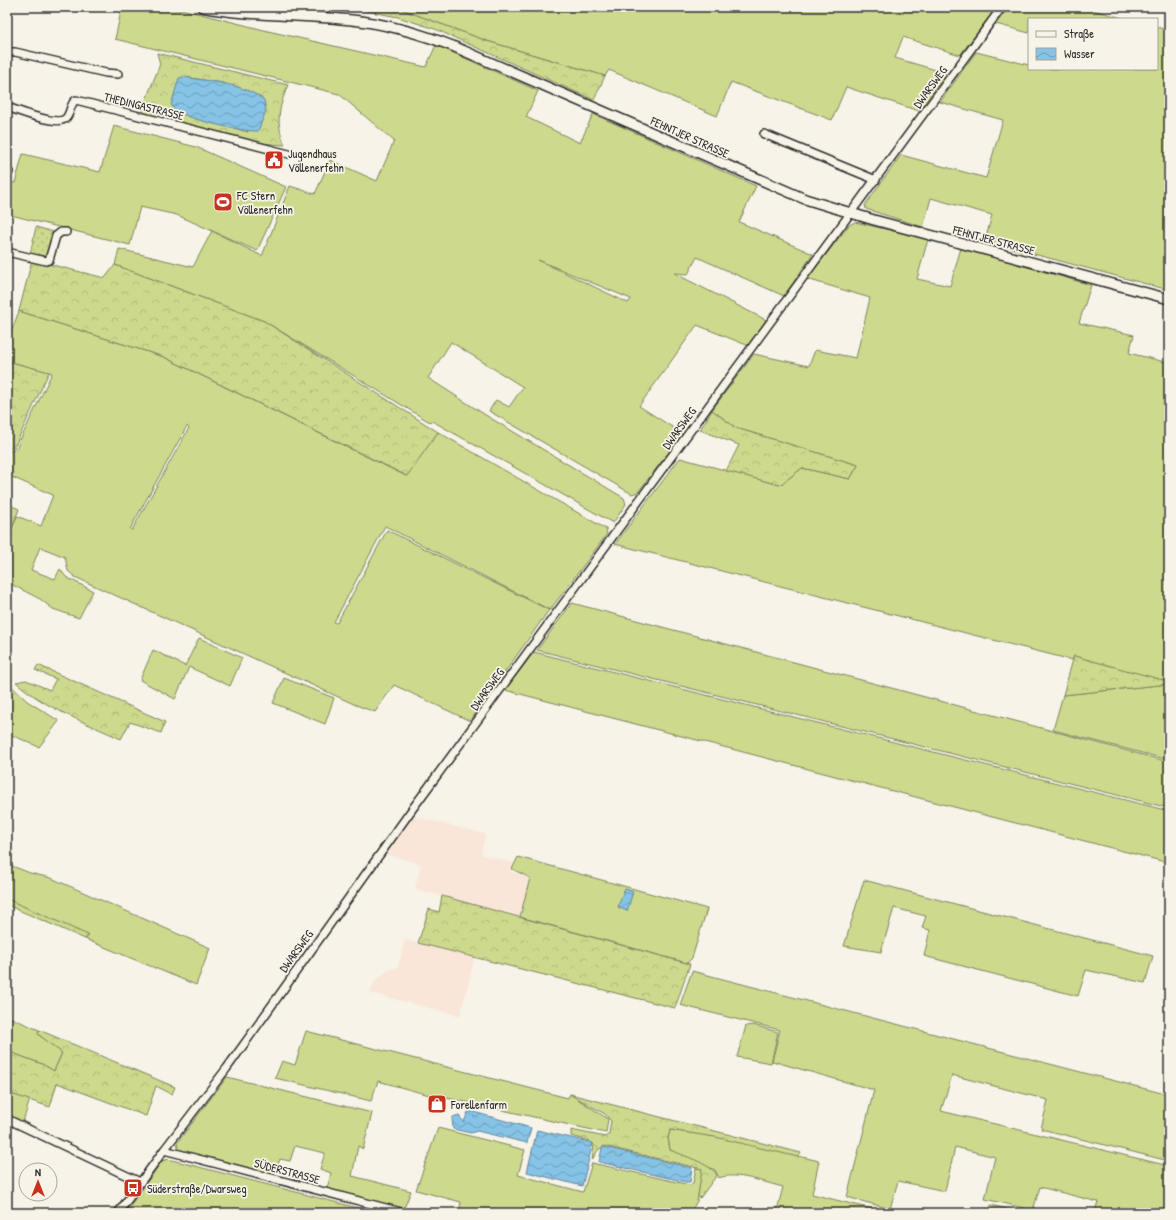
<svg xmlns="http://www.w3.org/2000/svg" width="1176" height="1220" viewBox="0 0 1176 1220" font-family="'Patrick Hand',sans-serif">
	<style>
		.built { fill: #f9e6d8 }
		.grass { fill: #cdda8d; stroke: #7c825c; fill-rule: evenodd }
		.forest { fill: url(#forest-crowns); stroke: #7c825c; fill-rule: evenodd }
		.park { fill: url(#park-dots); stroke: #7c825c }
		.water { fill: url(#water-waves); stroke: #62869b }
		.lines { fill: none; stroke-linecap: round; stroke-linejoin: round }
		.minor-casing { stroke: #2b2b2b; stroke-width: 10 }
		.tertiary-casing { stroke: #2b2b2b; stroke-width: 12 }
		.minor { stroke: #f7f3e8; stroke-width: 7 }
		.tertiary { stroke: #f7f3e8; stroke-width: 9 }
		.labels { text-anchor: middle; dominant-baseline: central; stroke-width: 3.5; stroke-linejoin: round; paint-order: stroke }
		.street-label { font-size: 12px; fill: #2b2b2b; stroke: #f7f3e8 }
		.poi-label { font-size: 12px; fill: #2b2b2b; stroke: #f7f3e8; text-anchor: start }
	</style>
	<defs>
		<pattern id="forest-crowns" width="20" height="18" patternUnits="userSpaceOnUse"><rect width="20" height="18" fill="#cdda8d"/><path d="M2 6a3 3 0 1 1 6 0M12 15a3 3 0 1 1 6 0" fill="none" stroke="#b0bb7a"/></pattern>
		<pattern id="park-dots" width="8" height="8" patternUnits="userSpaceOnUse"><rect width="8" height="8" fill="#cdda8d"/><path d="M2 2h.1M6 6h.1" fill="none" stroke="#b0bb7a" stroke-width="1.8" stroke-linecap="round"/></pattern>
		<pattern id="water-waves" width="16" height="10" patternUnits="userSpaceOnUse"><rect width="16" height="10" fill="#86c3e6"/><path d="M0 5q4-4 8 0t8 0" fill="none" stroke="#6e9fbb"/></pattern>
	</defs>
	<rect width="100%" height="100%" fill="#f7f3e8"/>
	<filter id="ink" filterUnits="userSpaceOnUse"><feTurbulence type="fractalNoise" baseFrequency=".025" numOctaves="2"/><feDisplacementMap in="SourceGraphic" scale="8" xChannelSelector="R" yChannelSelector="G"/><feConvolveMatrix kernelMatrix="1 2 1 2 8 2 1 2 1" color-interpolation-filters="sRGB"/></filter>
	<g filter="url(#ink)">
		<g class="built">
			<polygon points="412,816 485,834 481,854 513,863 511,872 530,878 520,917 415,889 421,864 383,854"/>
			<polygon points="405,940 475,957 460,1016 370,993 375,981 388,970 398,967"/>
		</g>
		<g class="grass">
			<path d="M122 7H173L268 31 426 67 436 45 538 91 526 117 580 143 593 114 756 186 739 222 813 254 784 296 697 257 688 274 674 273 766 320 749 346 697 325 639 406 683 434 638 492 632 494 489 411 496 400 509 407 523 387 451 342 428 378 487 416 624 498 626 504 613 523 434 422 428 421 264 321 115 265 119 249 193 267 212 231 262 256 290 186 315 194 330 160 377 181 394 141 339 94 115 39ZM538 260 631 299 628 303Z"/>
			<polygon points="395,7 997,7 960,55 903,37 895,58 946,73 919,111 846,87 832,120 731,82 717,116 609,70 605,76 487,41"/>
			<polygon points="1009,7 1082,7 1126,19 1029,19 1029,33 996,24"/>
			<polygon points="1157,27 1169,31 1169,290 985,241 992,215 931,198 923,227 866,209 865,205 901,155 986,178 1003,120 940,102 976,52 1029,65 1029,69 1157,69"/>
			<polygon points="114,126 196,147 286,187 257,251 177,215 140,207 130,245 7,214 7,181 15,183 23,154 100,172"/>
			<polygon points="855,222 928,239 917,279 950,286 961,248 1091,285 1079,323 1134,335 1129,353 1169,363 1169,760 1053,730 1063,695 1168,684 1074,656 1072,660 615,544 680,458 780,485 802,468 850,479 858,465 736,428 712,410 754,354 809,366 815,350 856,358 870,298 807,279 849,225"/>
			<path d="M19 311 164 357 406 476 438 432 606 529 607 534 550 610 385 526 334 622 337 623 387 530 549 610 470 721 394 685 375 712 356 705 75 577 68 571 65 557 40 547 31 570 55 579 60 569 66 577 93 591 79 618 53 609 40 599 7 582V542L17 516 41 526 53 495 7 475V453L16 449 52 373 7 361V343ZM187 426 189 428 132 530 130 529Z"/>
			<polygon points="572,603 1169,762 1169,808 537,650"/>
			<polygon points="199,638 242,658 230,686 189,667 175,699 140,680 153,650 185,666"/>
			<polygon points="534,652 1169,811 1169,863 505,690"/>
			<polygon points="284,678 334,698 325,724 273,703"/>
			<polygon points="7,682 27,701 59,721 39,747 7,733"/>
			<polygon points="518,857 707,909 692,958 687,963 520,917 530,878 512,869"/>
			<polygon points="7,864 30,873 51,878 210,948 196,985 85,939 89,936 7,900"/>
			<polygon points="864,880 1153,956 1145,983 1086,970 1078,996 924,956 930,930 922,928 926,916 894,908 881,952 844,946"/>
			<polygon points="692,971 1169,1095 1169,1161 1041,1129 1048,1100 952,1075 941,1111 1169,1166 1169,1213 1094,1213 1098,1202 1040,1187 1033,1210 985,1199 995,1157 955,1147 945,1191 898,1181 890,1209 847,1197 874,1090 772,1061 780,1030 680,1005"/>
			<polygon points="7,1016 39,1030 38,1034 62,1053 54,1071 42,1064 7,1051"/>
			<polygon points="753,1025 778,1032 771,1063 737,1057 746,1026"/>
			<polygon points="306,1031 568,1098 570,1094 608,1119 606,1133 457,1100 433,1096 378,1081 371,1101 275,1078 282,1061 295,1065"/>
			<polygon points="227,1077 372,1113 363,1149 358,1146 352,1176 411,1191 404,1208 403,1209 327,1189 331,1173 320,1169 325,1153 295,1146 290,1161 280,1159 274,1175 179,1150 177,1143"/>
			<polygon points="7,1090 11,1094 30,1099 22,1125 7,1117"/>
			<polygon points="438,1128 525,1150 518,1175 583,1192 592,1163 690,1185 693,1183 696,1168 703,1169 697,1201 690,1213 639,1213 626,1210 625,1213 459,1213 461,1202 416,1190"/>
			<path d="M670 1130 718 1137 819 1161 812 1194 888 1213H787L777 1210 783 1187C766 1183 735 1171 719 1178L715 1170 670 1150 668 1138Z"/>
			<polygon points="168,1159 377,1213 125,1213 162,1161"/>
			<polygon points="991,1205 1024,1213 989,1213"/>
		</g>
		<g class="forest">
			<polygon points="335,7 395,7 487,41 605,76 594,100 435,29 398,17 361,10 334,11"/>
			<path d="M157 53 288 85C279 107 275 122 285 145 238 143 187 126 140 115L160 64ZM185 77 223 83 248 132 184 114Z"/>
			<polygon points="32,260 105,278 115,265 264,321 438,432 407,476 164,357 19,311"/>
			<polygon points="7,361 49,372 14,448 7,450"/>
			<polygon points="712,410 736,428 858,465 850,479 802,468 780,485 726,471 739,445 700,430"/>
			<polygon points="7,504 19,509 7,541"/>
			<polygon points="1074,656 1163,680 1169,684 1063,695"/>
			<path d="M38 665 165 722 161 733 130 722 121 739C85 722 46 709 16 682L26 680 50 690 56 679 35 670Z"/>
			<polygon points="442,896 690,964 675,1008 418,943 429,909 439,912"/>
			<polygon points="7,899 88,935 85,939 7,905"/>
			<polygon points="39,1030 175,1087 172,1094 156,1086 146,1116 57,1083 50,1107 11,1094 7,1090 7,1051 42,1064 54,1071 62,1053 38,1034"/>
			<path d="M570 1094 801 1153 798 1157 715 1137 670 1130 668 1138 670 1150C682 1155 711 1164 717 1175L700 1198 698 1196 702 1169 604 1146 598 1150 592 1160 594 1145 590 1141 571 1136V1130L605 1137 609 1134 611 1121 605 1114Z"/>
		</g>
		<polygon class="park" points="36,227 53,232 46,259 30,254"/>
		<g class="water">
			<path d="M185 77C211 82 243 83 264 100L266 111 258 131C243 132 186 119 175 110 174 110 172 105 171 105L179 78Z"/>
			<polygon points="626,889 633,892 627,911 618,907 624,890"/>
			<polygon points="470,1111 531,1128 527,1143 477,1131 471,1133 453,1129 452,1118 455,1116 459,1116 464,1122 468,1112"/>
			<polygon points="537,1130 593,1143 582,1186 527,1172"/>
			<polygon points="604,1147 692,1168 690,1182 686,1182 599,1162 602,1148"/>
		</g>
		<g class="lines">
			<g class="minor-casing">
				<g id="minor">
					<polyline points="7,52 15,52 106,73 118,74"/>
					<path d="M7 107C19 111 58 127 66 118 71 113 70 103 76 100L289 154"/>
					<polyline points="764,134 876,180"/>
					<polyline points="7,172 9,172"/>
					<polyline points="7,252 46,261 49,260 56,236 61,232 66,232"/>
					<polyline points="7,1119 140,1182"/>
					<polyline points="164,1150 405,1213"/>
					<polyline points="118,1213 164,1150 227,1068 413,808 1002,7"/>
				</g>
			</g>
			<g class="tertiary-casing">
				<path id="tertiary" d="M202 7C252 17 302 14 352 20 388 24 422 34 455 47L805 199 874 220 1169 299"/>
			</g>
			<use href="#minor" class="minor"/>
			<use href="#tertiary" class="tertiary"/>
		</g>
	</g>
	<defs>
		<g id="civic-square" transform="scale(1)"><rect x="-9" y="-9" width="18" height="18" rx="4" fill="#c8321e" stroke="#f7f3e8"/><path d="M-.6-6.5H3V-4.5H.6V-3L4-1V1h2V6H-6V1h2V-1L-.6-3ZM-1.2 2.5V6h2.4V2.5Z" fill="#fff"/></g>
		<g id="stadium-square" transform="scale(1)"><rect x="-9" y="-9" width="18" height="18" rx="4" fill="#c8321e" stroke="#f7f3e8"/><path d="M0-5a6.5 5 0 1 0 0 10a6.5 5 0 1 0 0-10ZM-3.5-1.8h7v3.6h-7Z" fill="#fff"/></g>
		<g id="shop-square" transform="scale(1)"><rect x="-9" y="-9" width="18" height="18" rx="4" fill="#c8321e" stroke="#f7f3e8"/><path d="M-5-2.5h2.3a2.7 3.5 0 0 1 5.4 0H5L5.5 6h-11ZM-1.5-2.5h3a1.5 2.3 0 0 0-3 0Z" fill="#fff"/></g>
		<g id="bus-square" transform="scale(1)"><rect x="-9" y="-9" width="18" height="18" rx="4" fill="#c8321e" stroke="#f7f3e8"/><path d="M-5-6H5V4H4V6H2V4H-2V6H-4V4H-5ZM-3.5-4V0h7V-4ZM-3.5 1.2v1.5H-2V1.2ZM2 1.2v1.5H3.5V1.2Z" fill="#fff"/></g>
	</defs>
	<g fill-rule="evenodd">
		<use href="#civic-square" x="274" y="160"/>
		<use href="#stadium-square" x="223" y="202"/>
		<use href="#shop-square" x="437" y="1104"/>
		<use href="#bus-square" x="133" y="1188"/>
	</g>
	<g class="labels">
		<g class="street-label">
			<text transform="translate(930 87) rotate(-54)">DWARSWEG</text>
			<text transform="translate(144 106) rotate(14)">THEDINGASTRASSE</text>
			<text transform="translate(690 137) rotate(24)">FEHNTJER STRASSE</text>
			<text transform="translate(994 240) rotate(15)">FEHNTJER STRASSE</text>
			<text transform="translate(679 428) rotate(-54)">DWARSWEG</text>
			<text transform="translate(487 689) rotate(-54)">DWARSWEG</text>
			<text transform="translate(296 951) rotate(-54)">DWARSWEG</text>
			<text transform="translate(287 1171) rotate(15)">SÜDERSTRASSE</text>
		</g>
		<g class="poi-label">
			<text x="288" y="153">Jugendhaus<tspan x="288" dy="14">Völlenerfehn</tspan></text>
			<text x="237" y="195">FC Stern<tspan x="237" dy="14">Völlenerfehn</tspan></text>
			<text x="451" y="1104">Forellenfarm</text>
			<text x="147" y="1188">Süderstraße/Dwarsweg</text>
		</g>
	</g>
	<rect width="1176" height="1220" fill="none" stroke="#f7f3e8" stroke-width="24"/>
	<rect x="12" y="12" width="1152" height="1196" fill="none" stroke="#2b2b2b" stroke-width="1.5" filter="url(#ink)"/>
	<rect x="1028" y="18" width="130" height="52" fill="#f7f3e8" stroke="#a5a39c"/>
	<rect x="1036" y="31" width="20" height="6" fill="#f7f3e8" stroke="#a5a39c"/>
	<text x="1064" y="38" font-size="12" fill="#2b2b2b">Straße</text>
	<rect x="1036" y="48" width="20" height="12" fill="url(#water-waves)" stroke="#a5a39c"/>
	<text x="1064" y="58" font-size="12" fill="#2b2b2b">Wasser</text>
	<g transform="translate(38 1182)"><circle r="19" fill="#f7f3e8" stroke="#a5a39c"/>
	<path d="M0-3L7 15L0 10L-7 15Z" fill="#c8321e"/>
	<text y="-6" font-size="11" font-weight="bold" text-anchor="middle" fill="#2b2b2b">N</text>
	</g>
</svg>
